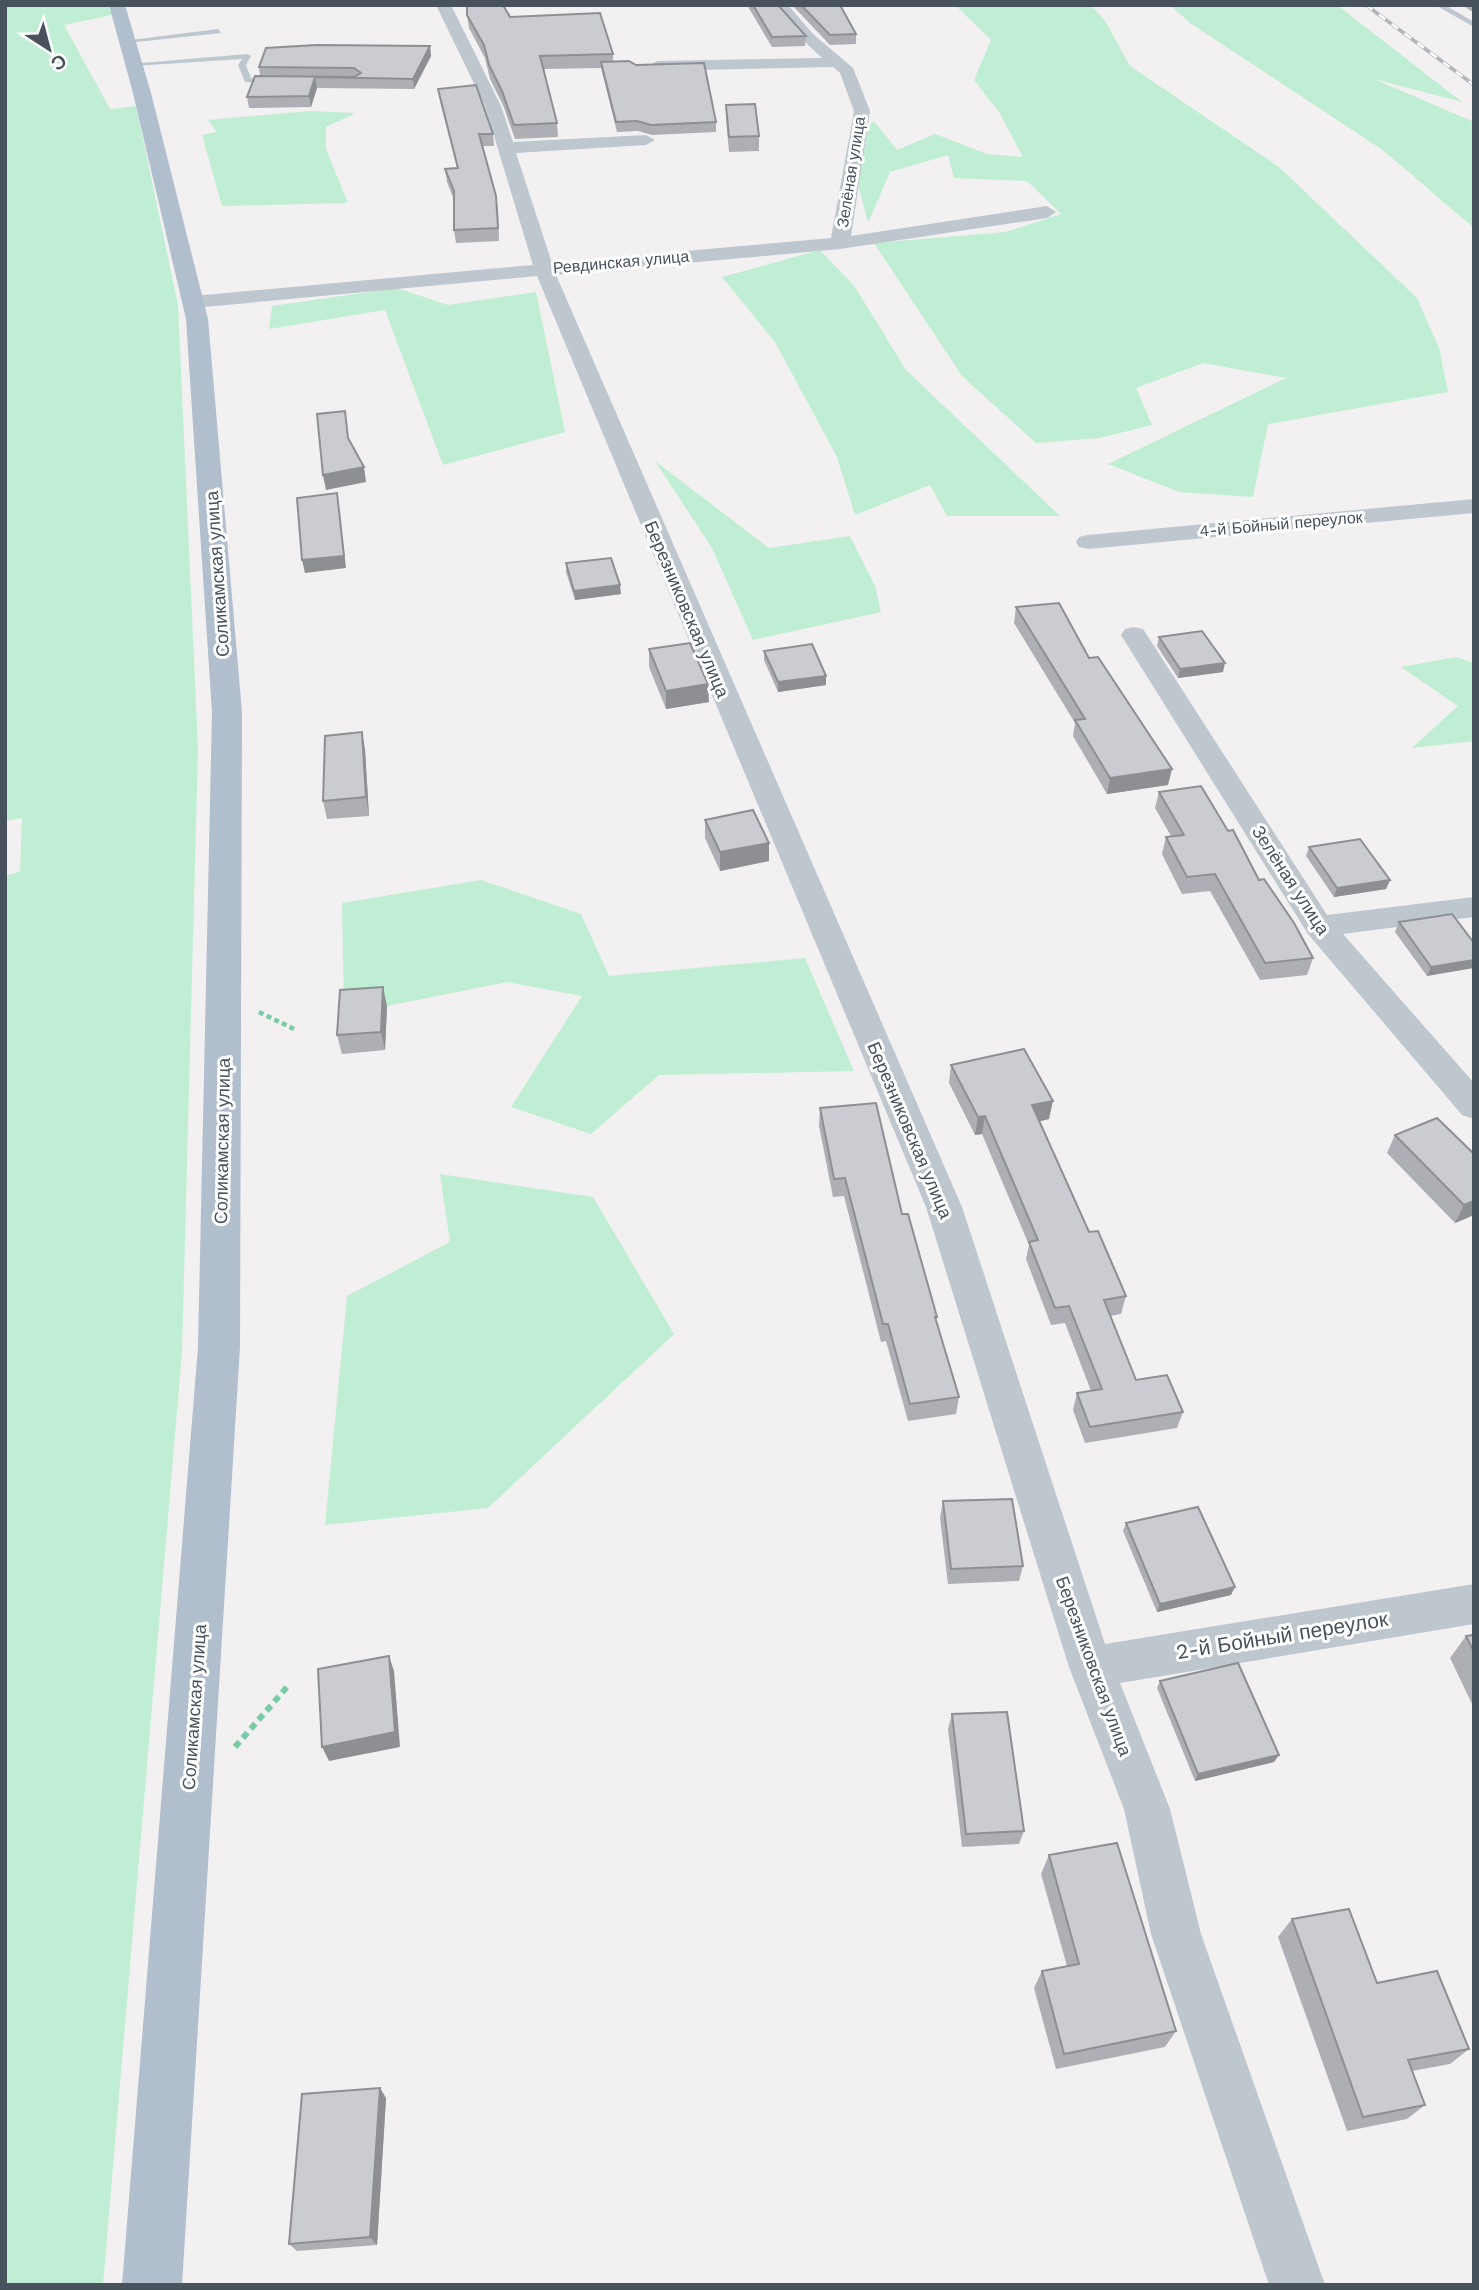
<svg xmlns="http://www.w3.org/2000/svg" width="1479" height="2290" viewBox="0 0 1479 2290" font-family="'Work Sans',sans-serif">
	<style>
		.green { fill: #c0eed4 }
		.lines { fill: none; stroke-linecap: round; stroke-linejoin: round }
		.path-far1 { stroke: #79cba7; stroke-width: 4.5; stroke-dasharray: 5 3.5; stroke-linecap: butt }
		.path { stroke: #79cba7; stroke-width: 6; stroke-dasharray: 7 5; stroke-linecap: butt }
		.lane { fill: #bec6ce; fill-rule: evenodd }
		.street { fill: #bec6ce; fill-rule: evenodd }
		.primary { fill: #b0becd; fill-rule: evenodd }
		.rail-casing { stroke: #b2b5ba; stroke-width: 3.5 }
		.rail { stroke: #fff; stroke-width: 2.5; stroke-dasharray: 8; stroke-linecap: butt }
		.wall { fill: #aeafb5 }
		.shaded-wall { fill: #8d8f93 }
		.building { fill: #caccd2; stroke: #8d8f93; stroke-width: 2 }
		.labels { text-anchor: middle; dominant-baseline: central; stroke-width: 6; stroke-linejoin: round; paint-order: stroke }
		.far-street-label { font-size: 16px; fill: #48525d; stroke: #fff }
		.street-label { font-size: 18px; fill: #48525d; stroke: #fff }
		.near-street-label { font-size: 21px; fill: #48525d; stroke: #fff }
	</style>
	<rect width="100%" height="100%" fill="#f2f0f0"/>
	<g class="green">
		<polygon points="5,5 108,5 112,15 64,25 110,109 136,106 178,305 198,749 182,1352 103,2285 5,2285 5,876 20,871 22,818 5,821"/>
		<polygon points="955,5 1091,5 1105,21 1130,66 1279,167 1417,298 1439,348 1448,392 1268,424 1253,497 1179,492 1108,464 1286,378 1203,363 1136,388 1152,425 1100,438 1036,443 962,376 874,243 1006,232 1061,214 1027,181 954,178 948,155 890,172 868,223 855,172 859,136 874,121 897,150 935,134 987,154 1023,157 999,112 974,80 991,40"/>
		<polygon points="1170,5 1337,5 1462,102 1374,79 1474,122 1474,228 1384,151 1190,23"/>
		<polygon points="310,111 356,113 326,127 326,149 348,203 222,206 202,135 217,132 208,120"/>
		<polygon points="820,250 855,287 906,370 1060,516 947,516 930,485 855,515 837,457 775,342 722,277"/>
		<polygon points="397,288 448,305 536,292 565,432 443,465 385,310 269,329 272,306"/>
		<polygon points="655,461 769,548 850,536 875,586 881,612 753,640 712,548"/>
		<polygon points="1456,657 1474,663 1474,741 1412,748 1458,706 1401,667"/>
		<polygon points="481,880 581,914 609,976 805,958 854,1071 659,1075 591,1134 511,1107 582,996 507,982 387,1006 344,1009 342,903"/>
		<polygon points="440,1174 593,1197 674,1334 488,1508 325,1525 347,1296 450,1242"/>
	</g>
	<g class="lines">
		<polyline class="path-far1" points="259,1012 294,1029"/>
		<polyline class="path" points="235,1747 287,1687"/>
		<g class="lane">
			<polygon points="1435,5 1445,5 1474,22 1474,27"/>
			<polygon points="218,29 221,33 127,43 123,41"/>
			<polygon points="247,54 251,56 246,65 251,78 275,80 278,84 245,82 238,65 242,59 134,66 130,64"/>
		</g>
		<g class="street">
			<polygon points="436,5 451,5 501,106 513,142 646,135 655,140 646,145 516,153 552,263 831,238 854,111 840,73 833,67 657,71 649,66 657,61 822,58 803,40 773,5 788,5 813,34 853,68 870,111 851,236 1047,206 1056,212 1047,218 840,249 556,275 962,1207 1105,1644 1474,1584 1474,1624 1120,1683 1170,1809 1201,1934 1325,2285 1269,2285 1151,1934 1124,1809 1069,1667 926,1207 537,276 193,308 186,306 183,302 186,298 193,296 533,265 485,106"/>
			<polygon points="1474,499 1474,513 1088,549 1079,547 1076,542 1079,537 1088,535"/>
			<polygon points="1134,627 1143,629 1147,635 1327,915 1474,897 1474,917 1343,934 1474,1083 1474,1119 1462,1115 1308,934 1121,635 1125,629"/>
		</g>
		<polygon class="primary" points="109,5 125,5 151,93 208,319 242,712 240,1347 182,2285 122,2285 198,1347 212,712 186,319 133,93"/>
		<g class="rail-casing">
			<polyline id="rail" points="1366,5 1474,85"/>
		</g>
		<use href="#rail" class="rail"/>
	</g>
	<g class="wall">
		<polygon points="747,5 778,5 806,36 805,46 772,47"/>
		<polygon points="792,5 840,5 856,34 856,44 830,45"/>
		<polygon points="1462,5 1474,5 1474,13"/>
		<polygon points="467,15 510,17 613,54 613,62 716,122 716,132 652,135 638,131 617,132 601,68 544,69 557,123 558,137 515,139 503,105 490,79 485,58 469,28"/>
		<polygon points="430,46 431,56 414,89 317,88 311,107 249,108 247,97 260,76 259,67"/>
		<polygon points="438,89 493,134 494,146 482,146 498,208 499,241 456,243 454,230 454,200 447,182 445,169 457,168 440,101"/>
		<polygon points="726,105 759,136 759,151 729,152 726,119"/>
		<polygon points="566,563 621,594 575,600 566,572"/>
		<polygon points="1016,607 1089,658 1168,785 1107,794 1073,736 1075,723 1014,623"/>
		<polygon points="1159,637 1223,672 1178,678 1157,646"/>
		<polygon points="649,649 709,702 666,709 649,667"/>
		<polygon points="764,651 826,685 778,692 764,660"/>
		<polygon points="362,732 365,750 369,816 327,819 323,801"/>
		<polygon points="1159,792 1259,880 1313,958 1307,975 1260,980 1210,891 1182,894 1162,854 1166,837 1171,836 1155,808"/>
		<polygon points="705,820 769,843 769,861 720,871 705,838"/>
		<polygon points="1309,847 1390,880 1386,889 1334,897 1306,856"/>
		<polygon points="1399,922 1474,943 1427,976 1395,932"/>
		<polygon points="387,1006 385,1050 342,1054 337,1035"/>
		<polygon points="951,1065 1049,1119 1039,1121 1089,1232 1126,1296 1121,1314 1110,1316 1136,1380 1183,1412 1177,1428 1085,1443 1073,1410 1077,1393 1091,1391 1065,1323 1051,1325 1026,1259 1029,1245 982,1134 975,1135 949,1083"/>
		<polygon points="820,1108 902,1214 937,1317 936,1322 959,1397 956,1414 908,1421 886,1341 881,1342 844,1196 833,1197 819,1126"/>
		<polygon points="1395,1135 1474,1154 1474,1215 1455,1223 1387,1153"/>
		<polygon points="943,1501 1023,1566 1019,1581 948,1584 940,1518"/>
		<polygon points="1126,1523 1231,1595 1157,1612 1123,1531"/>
		<polygon points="1474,1635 1474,1708 1450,1658 1466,1636"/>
		<polygon points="1160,1681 1274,1762 1195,1781 1157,1688"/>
		<polygon points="952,1714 1024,1831 1019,1844 962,1847 948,1729"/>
		<polygon points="1049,1855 1176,2031 1165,2047 1056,2069 1034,1988 1042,1971 1067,1966 1041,1874"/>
		<polygon points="1292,1919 1469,2049 1450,2064 1412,2071 1425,2105 1407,2119 1347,2131 1278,1937"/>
		<polygon points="386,2098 377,2245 297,2251 289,2244"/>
	</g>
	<g class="shaded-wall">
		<polygon points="430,46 431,56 414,89 413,79"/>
		<polygon points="315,77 317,88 311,107 309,96"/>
		<polygon points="364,467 366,482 326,490 323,475"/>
		<polygon points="337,493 346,568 305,573 302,560"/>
		<polygon points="620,585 621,594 575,600 574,591"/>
		<polygon points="1225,663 1223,672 1178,678 1180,669"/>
		<polygon points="826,676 826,685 778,692 778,682"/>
		<polygon points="708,684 709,702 666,709 666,691"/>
		<polygon points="362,732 365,750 369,816 366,797"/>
		<polygon points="1172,769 1168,785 1107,794 1110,778"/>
		<polygon points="769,843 769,861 720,871 720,852"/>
		<polygon points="1390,880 1386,889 1334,897 1337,888"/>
		<polygon points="1474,960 1474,968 1427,976 1431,967"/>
		<polygon points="383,987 387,1006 385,1050 381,1032"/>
		<polygon points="1053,1101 1049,1119 1029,1124 1032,1105"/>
		<polygon points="985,1116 982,1134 975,1135 978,1117"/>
		<polygon points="1474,1201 1474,1215 1455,1223 1464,1205"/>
		<polygon points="1235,1587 1231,1595 1157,1612 1160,1604"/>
		<polygon points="389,1656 394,1671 400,1747 329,1761 322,1747"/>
		<polygon points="1279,1755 1274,1762 1195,1781 1198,1774"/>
		<polygon points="380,2088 386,2098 377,2245 370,2237"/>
	</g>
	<g class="building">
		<polygon points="467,5 503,5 510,17 600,13 613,54 540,56 557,123 514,125 502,91 489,65 484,45 467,15"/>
		<polygon points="753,5 778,5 806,36 772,37"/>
		<polygon points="801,5 840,5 856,34 830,35"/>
		<polygon points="316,45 430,46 413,79 315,77 309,96 247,97 255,76 354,77 361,73 354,68 259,67 266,48"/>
		<polygon points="629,61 636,65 704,63 716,122 651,125 637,121 616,122 601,62"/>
		<polygon points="476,85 493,134 479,134 496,196 498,228 454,230 454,191 445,169 458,168 438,89"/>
		<polygon points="755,104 759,136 729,137 726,105"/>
		<polygon points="345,411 348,438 364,467 323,475 317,414"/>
		<polygon points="337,493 344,556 302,560 297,498"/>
		<polygon points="611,558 620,585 574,591 566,563"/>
		<polygon points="1059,603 1089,658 1098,657 1172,769 1110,778 1075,720 1085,719 1016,607"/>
		<polygon points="1202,631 1225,663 1180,669 1159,637"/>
		<polygon points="690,643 708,684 666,691 649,649"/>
		<polygon points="812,644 826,676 778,682 764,651"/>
		<polygon points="362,732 366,797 323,801 325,736"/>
		<polygon points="1201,786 1228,831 1233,830 1259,880 1264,879 1294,923 1313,958 1265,963 1215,874 1187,877 1166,837 1184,835 1159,792"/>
		<polygon points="753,810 769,843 720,852 705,820"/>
		<polygon points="1360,839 1390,880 1337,888 1309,847"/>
		<polygon points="1452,914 1474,943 1474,960 1431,967 1399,922"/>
		<polygon points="383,987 381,1032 337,1035 340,990"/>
		<polygon points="1024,1049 1053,1101 1032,1105 1089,1232 1098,1231 1126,1296 1104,1300 1136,1380 1167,1375 1183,1412 1090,1427 1077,1393 1102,1389 1069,1306 1055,1308 1029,1242 1038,1240 985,1116 978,1117 951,1065"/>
		<polygon points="876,1103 902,1214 908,1214 937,1317 935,1317 959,1397 910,1404 888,1324 883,1324 845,1178 834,1179 820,1108"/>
		<polygon points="1437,1118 1474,1154 1474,1201 1464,1205 1395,1135"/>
		<polygon points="1012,1499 1023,1566 951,1569 943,1501"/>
		<polygon points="1198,1507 1235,1587 1160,1604 1126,1523"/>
		<polygon points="1474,1635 1474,1652 1466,1636"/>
		<polygon points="389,1656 395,1732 322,1747 318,1669"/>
		<polygon points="1238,1663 1279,1755 1198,1774 1160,1681"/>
		<polygon points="1007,1712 1024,1831 966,1834 952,1714"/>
		<polygon points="1117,1843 1176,2031 1064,2054 1042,1971 1079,1964 1049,1855"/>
		<polygon points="1349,1909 1377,1983 1437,1971 1469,2049 1408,2060 1425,2105 1363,2117 1292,1919"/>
		<polygon points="380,2088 370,2237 289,2244 302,2094"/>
	</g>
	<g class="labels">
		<g class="far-street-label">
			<text transform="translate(851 172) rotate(-81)">Зелёная улица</text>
			<text transform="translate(621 262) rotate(-5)">Ревдинская улица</text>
			<text transform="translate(1281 524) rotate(-5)">4-й Бойный переулок</text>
		</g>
		<g class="street-label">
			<text transform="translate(217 574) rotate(-94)">Соликамская улица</text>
			<text transform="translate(687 609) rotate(67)">Березниковская улица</text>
			<text transform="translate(1291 880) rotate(57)">Зелёная улица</text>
			<text transform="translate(910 1130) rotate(67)">Березниковская улица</text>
			<text transform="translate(222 1141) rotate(-89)">Соликамская улица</text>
			<text transform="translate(1094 1666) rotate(70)">Березниковская улица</text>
			<text transform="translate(194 1707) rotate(-86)">Соликамская улица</text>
		</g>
		<g class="near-street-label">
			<text transform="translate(1282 1635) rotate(-9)">2-й Бойный переулок</text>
		</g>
	</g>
	<rect width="1479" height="2290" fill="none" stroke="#48525d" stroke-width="14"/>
	<g transform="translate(49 49) rotate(144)" stroke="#ffffff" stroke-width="5" paint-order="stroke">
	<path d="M0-5L12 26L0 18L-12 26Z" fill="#48525d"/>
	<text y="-10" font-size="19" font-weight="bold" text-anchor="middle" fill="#48525d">С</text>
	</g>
</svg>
